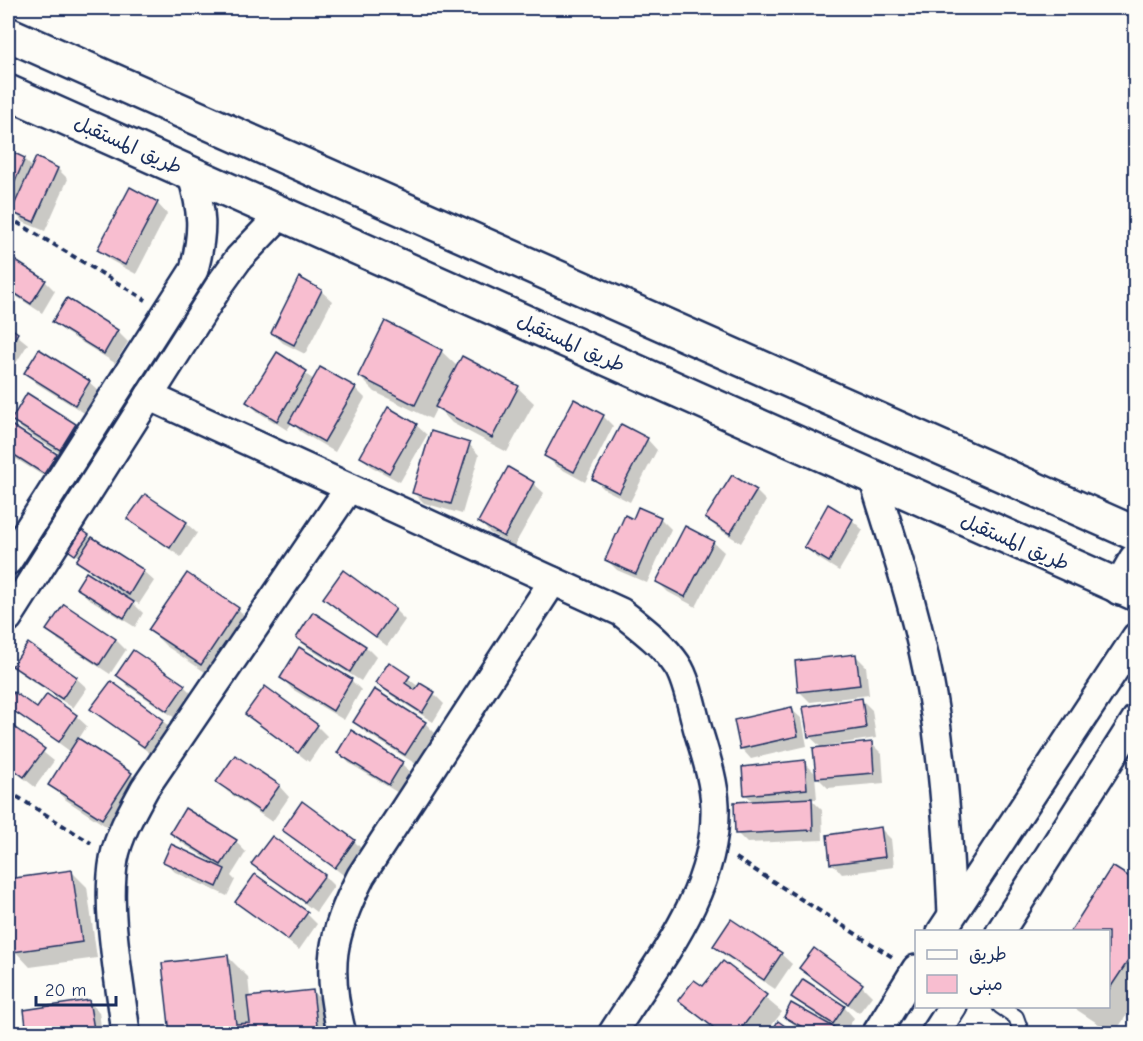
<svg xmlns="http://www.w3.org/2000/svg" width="1143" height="1041" viewBox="0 0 1143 1041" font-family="'Comic Neue','Playpen Sans Arabic',sans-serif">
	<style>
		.shadow { fill: #0003 }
		.building { fill: #f8bed0; stroke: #1b2f5e; stroke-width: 1.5 }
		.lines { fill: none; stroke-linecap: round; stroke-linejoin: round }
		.service-casing { stroke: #1b2f5e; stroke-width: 18 }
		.minor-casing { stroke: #1b2f5e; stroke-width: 32 }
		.tertiary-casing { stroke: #1b2f5e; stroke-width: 38 }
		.path { stroke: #1b2f5e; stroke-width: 4; stroke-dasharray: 6 4.5; stroke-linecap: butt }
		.service { stroke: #fdfcf7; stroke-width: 14 }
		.minor { stroke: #fdfcf7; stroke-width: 27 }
		.tertiary { stroke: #fdfcf7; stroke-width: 33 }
		.labels { text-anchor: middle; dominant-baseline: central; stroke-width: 4.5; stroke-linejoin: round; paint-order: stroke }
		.street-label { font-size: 20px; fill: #1b2f5e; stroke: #fdfcf7 }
	</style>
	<rect width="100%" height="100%" fill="#fdfcf7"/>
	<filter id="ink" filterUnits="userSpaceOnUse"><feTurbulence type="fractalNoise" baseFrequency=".0167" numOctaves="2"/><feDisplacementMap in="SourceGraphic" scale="12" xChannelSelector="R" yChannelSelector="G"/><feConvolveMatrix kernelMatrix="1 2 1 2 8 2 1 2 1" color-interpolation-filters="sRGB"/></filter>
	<g filter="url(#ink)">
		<g class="shadow">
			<polygon points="8,152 24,159 33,168 58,169 68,179 45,231 23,222 15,213 13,219 8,216"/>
			<polygon points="157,203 167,214 136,274 110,260 99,250"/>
			<polygon points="8,258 45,281 55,291 42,313 8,291"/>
			<polygon points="321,291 332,301 305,354 283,343 273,333"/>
			<polygon points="67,300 117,331 128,342 115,363 65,332 54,322"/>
			<polygon points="8,328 28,344 14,366 8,362"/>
			<polygon points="39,351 89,382 100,392 86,414 36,383 26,373"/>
			<polygon points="441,351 458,367 518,388 534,403 507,452 452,423 437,407 431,419 375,392 359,376"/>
			<polygon points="278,355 314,380 355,388 365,398 335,452 301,432 292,423 287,430 258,412 248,402"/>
			<polygon points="603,416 613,426 585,482 556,466 546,456"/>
			<polygon points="12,420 75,425 86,435 70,460 23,430"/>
			<polygon points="8,425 56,455 66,465 55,483 8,454"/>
			<polygon points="416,425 427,435 400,482 372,467 362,457"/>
			<polygon points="647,439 657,450 630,502 604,489 594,479"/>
			<polygon points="469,444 479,455 462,514 424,503 414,493"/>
			<polygon points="533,483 544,493 514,546 490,533 480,522"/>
			<polygon points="756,491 766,501 741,543 717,528 707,518"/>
			<polygon points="660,518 671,529 647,583 617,570 607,560"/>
			<polygon points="129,519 186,523 197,533 181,557 140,529"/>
			<polygon points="852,520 863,530 839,571 816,557 805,547"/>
			<polygon points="8,523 23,536 8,557"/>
			<polygon points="88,536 143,571 154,581 139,604 129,599 143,613 135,627 88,598 78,588 121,595 122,593 89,571 78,561 80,558 75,554"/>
			<polygon points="713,542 724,552 696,607 668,592 658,582"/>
			<polygon points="325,598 395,610 405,620 387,646"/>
			<polygon points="64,606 116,640 126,650 110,674 58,640 48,630"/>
			<polygon points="238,609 253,624 217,680 166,646 150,630"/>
			<polygon points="313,614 366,647 376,657 361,681 308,648 298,638"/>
			<polygon points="856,656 866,666 869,695 810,702 799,691"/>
			<polygon points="389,664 419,687 434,694 444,704 433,722 388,693 377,682"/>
			<polygon points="14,666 76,678 87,688 73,708 25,676"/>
			<polygon points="118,675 184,686 194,696 178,720 128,686"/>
			<polygon points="282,678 351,680 361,690 344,720 292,689"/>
			<polygon points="14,694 37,710 47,696 76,716 87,726 78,740 131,774 146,790 118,834 66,800 50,785 71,752 8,706"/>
			<polygon points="861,699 872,710 876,738 824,746 824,748 872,744 882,754 884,783 828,788 815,775 817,799 811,799 822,810 823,840 747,843 737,833 754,802 746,795 804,762 817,775 822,748 809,736"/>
			<polygon points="92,709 163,721 173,731 155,757"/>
			<polygon points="791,709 802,719 807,746 751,759 741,748"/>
			<polygon points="247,714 317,726 327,736 309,762"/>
			<polygon points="355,722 425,723 435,733 416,764 365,732"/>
			<polygon points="8,724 54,761 35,787 8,766"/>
			<polygon points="351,732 402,764 412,774 400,794 349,763 339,752"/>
			<polygon points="218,782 279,786 289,797 272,822 228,792"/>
			<polygon points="284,829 354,841 364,851 346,877"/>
			<polygon points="881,829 891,839 894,867 842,874 832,863"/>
			<polygon points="171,833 236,842 246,852 231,876 235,880 227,896 175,872 165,862 212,862 182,843"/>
			<polygon points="253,864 324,876 334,886 316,912"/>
			<polygon points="72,872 87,887 97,958 30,967 15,951 8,881"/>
			<polygon points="1136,883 1136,1001 1114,1034 1071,1006 1108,1006 1108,932"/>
			<polygon points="237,902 307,914 317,924 299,950"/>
			<polygon points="715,946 781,954 792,964 775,989 725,956"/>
			<polygon points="228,957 248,977 250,998 312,991 333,1012 335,1034 172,1034"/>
			<polygon points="723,963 782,1012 765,1034 719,1034 680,1000 703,988"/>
			<polygon points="801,968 862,986 872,996 859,1013"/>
			<polygon points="803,981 844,1007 854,1018 844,1034 808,1034 796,1027 786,1016 824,1023 825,1021 793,997"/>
			<polygon points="89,1001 99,1012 102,1034 29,1034"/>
			<polygon points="1136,1020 1136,1034 1127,1034"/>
			<polygon points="8,1022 12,1026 13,1034 8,1034"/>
		</g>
		<g class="building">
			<polygon points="8,150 25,158 8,198"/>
			<polygon points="36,157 58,168 34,222 11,212"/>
			<polygon points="130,187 158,202 125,265 97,250"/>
			<polygon points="8,256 46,280 31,304 8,289"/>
			<polygon points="299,277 322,290 294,345 271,333"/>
			<polygon points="67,298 118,330 104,354 52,322"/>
			<polygon points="385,321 442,350 415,405 358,376"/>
			<polygon points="8,326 18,333 8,350"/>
			<polygon points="39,349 90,381 75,405 24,373"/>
			<polygon points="277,352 307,371 277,421 246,402"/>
			<polygon points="462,356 519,386 492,438 435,407"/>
			<polygon points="320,367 356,387 324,442 289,422"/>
			<polygon points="27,393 76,424 60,450 11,420"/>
			<polygon points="574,399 604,415 574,472 544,456"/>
			<polygon points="388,407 417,424 389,473 360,457"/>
			<polygon points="8,423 57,454 44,474 8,451"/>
			<polygon points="621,424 648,438 619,493 592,479"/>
			<polygon points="431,431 470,443 451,504 412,493"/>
			<polygon points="508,467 534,482 504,537 478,522"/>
			<polygon points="732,475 757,490 730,534 705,518"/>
			<polygon points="145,494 187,522 170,548 127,519"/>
			<polygon points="828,504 853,519 829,562 804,547"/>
			<polygon points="638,507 661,517 636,574 605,560 625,515 633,519"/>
			<polygon points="685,526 714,541 685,597 656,582"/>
			<polygon points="82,530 89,535 75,555 68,550"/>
			<polygon points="92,537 144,570 129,595 76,561"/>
			<polygon points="343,570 396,609 376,637 323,598"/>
			<polygon points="86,572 134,602 124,618 76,588"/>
			<polygon points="187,573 239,608 201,665 148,630"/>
			<polygon points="64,604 116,639 99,665 46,630"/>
			<polygon points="313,612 366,646 350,672 296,638"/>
			<polygon points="28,643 77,677 62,699 12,666"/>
			<polygon points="299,647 352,679 333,711 280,678"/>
			<polygon points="133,650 185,685 167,711 116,675"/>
			<polygon points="856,654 860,685 798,692 795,661"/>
			<polygon points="389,662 410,676 405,683 415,690 420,683 435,692 422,713 375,683"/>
			<polygon points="111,681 164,720 144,747 90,709"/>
			<polygon points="265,686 318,725 298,753 245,714"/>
			<polygon points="374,689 426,722 405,755 353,722"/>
			<polygon points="14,692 37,708 47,694 77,715 59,742 8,707 8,701"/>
			<polygon points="862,698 866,728 808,737 803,707"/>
			<polygon points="792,707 798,736 740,749 734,720"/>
			<polygon points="8,723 45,749 24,777 8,765"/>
			<polygon points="351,730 403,762 389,785 337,753"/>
			<polygon points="78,738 132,773 102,819 48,785"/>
			<polygon points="872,742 874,773 816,778 813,748"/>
			<polygon points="235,755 280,785 261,812 216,782"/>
			<polygon points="805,760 807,789 744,795 742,767"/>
			<polygon points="812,798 813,830 735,834 734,802"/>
			<polygon points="302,801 355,840 335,868 282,830"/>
			<polygon points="185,808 237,840 221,865 170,833"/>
			<polygon points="881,827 885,857 830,864 827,835"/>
			<polygon points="272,836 325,875 305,902 251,864"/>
			<polygon points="171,844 225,869 217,887 163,862"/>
			<polygon points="1112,866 1136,881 1136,949 1108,991 1108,932 1070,932"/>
			<polygon points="72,870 82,942 13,952 8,910 8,879"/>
			<polygon points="255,874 308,912 288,940 235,902"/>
			<polygon points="731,919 782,953 764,980 713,946"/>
			<polygon points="814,948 863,984 848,1004 799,968"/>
			<polygon points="228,955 236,1024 250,1023 247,997 313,990 318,1034 170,1034 162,963"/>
			<polygon points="723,961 767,995 737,1034 722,1034 678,1000 694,980 703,986"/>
			<polygon points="803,979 845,1006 833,1024 791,997"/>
			<polygon points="89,1000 94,1029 75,1034 27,1034 24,1010"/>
			<polygon points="791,1003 846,1034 815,1034 784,1017"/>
			<polygon points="778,1021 796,1034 770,1034"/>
		</g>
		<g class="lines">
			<g class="service-casing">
				<polyline id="service" points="1000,1006 1016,1017 1022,1034"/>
			</g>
			<g class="minor-casing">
				<g id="minor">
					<path d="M149 396 621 612C641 628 663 644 677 665 687 679 693 713 698 730 705 754 714 780 715 805 718 892 656 964 612 1034"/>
					<path d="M874 481C896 552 920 623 932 696 944 769 949 841 952 914"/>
					<path d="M8 561 194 270C204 231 203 211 191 173"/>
					<polyline points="8,618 221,283 239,258 283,212"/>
					<polyline points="941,932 1136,637"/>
					<polyline points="1000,932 1136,719"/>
					<path d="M126 1034C120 981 105 910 114 859 119 834 133 810 145 788L349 488"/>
					<path d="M342 1034C325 968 331 936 361 876L553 581"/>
					<polyline points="876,1034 916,969"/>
					<polyline points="935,1034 953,1006"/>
				</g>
			</g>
			<g class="tertiary-casing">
				<g id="tertiary">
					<polyline points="8,34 1136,534"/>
					<path d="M8 92C385 257 759 429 1136 594"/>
					<polyline points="1120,588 1136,560"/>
				</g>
			</g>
			<g class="path">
				<polyline points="8,217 146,300"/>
				<polyline points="8,791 91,843"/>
				<polyline points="736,858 894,958"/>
			</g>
			<use href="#service" class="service"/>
			<use href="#minor" class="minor"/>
			<use href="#tertiary" class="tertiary"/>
		</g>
	</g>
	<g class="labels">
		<g class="street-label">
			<text transform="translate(128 145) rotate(24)">طريق المستقبل</text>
			<text transform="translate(571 343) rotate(24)">طريق المستقبل</text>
			<text transform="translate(1015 542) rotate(23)">طريق المستقبل</text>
		</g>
	</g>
	<rect width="1143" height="1041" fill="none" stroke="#fdfcf7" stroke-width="30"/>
	<rect x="15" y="15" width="1113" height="1011" fill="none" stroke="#1b2f5e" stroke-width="2" filter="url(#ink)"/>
	<rect x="915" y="930" width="195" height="78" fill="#fdfcf7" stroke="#a3aaba" stroke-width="1.5"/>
	<rect x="927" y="950" width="30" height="9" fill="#fdfcf7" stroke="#a3aaba" stroke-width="1.5"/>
	<text x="969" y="960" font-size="18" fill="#1b2f5e">طريق</text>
	<rect x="927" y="975" width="30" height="18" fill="#f8bed0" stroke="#a3aaba" stroke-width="1.5"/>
	<text x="969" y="990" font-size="18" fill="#1b2f5e">مبنى</text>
	<path d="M36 996v9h80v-9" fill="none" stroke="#1b2f5e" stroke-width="3"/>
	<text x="45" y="996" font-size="18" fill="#1b2f5e" stroke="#fdfcf7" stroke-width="4.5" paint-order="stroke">20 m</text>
</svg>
